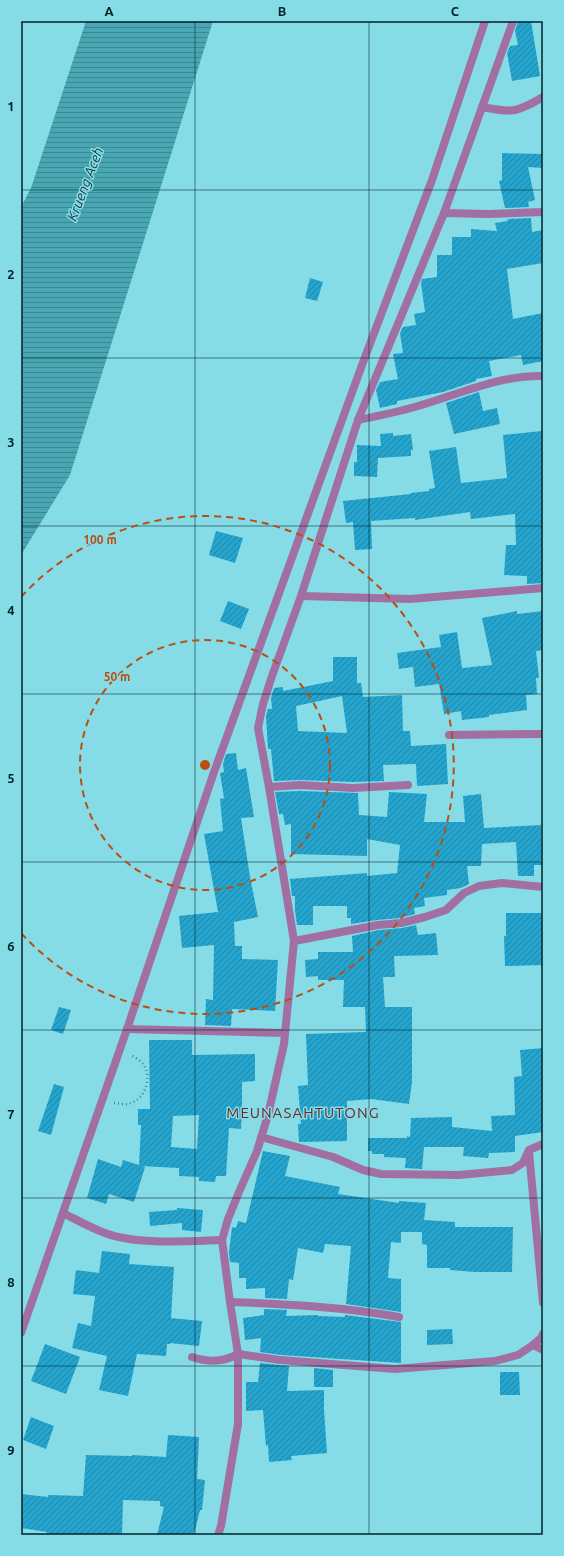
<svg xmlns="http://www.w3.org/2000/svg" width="564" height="1556" viewBox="0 0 564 1556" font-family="Ubuntu,sans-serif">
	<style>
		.water { fill: url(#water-rules) }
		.building { fill: url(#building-hatch); fill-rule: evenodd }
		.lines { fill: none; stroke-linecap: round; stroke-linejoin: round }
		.path { stroke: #48878f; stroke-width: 2.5; stroke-dasharray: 1 3; stroke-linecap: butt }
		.service { stroke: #a16fa1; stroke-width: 8 }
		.minor { stroke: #a16fa1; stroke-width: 8 }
		.tertiary { stroke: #a16fa1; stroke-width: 8 }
		.grid { fill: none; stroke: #002328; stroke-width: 1; stroke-opacity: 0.55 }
		.ring { fill: none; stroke: #ba4e12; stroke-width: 2; stroke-dasharray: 7 5 }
		.labels { text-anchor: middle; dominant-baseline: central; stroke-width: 3; stroke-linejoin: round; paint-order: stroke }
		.water-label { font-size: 14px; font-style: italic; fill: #1a373b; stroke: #85dce7 }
		.quarter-label { font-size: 15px; letter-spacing: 1px; fill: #6e2925; stroke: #85dce7 }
		.centre { fill: #ba4e12; stroke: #85dce7; stroke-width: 2 }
		.ring-label { font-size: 12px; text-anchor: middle; font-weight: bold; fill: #ba4e12; stroke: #85dce7; stroke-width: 3; stroke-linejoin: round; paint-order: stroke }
		.neatline { fill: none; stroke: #002328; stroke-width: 1.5 }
		.grid-label { font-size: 13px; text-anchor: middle; font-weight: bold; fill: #002328 }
	</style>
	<defs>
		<pattern id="water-rules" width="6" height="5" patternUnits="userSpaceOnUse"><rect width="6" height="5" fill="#48a7b2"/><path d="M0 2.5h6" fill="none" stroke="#3a8891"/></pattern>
		<pattern id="building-hatch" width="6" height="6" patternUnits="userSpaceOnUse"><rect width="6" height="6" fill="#25a4ce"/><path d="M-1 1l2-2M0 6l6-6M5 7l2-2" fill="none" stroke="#1e85a7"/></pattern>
	</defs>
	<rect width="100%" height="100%" fill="#85dce7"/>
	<polygon class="water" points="86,21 213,21 70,475 21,555 21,207 31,188"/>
	<g class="building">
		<polygon points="518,21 531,21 540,76 512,81 507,53 510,46 518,45 515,31"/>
		<polygon points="502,153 543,154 543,168 528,167 535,200 528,202 529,207 505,208 499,181 502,180"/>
		<polygon points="531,218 532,232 543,230 543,263 507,269 513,319 543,313 543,361 523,365 521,355 489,361 492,376 476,379 476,381 443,392 397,401 397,404 380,408 376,390 380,382 398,379 393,354 403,353 400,333 403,327 416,325 414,314 425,312 421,283 422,279 437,277 437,255 452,255 452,237 471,237 471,229 497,231 495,223 508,221 507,219"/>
		<polygon points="310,278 323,282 317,301 305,298"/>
		<polygon points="479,392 483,411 497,408 500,424 454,434 446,403"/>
		<polygon points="542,431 543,583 527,584 527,576 504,575 506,545 516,545 515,514 471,519 470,512 415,520 415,518 371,521 372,549 355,550 353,522 346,523 343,501 411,494 411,493 429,491 429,489 435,488 429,451 456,447 461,483 507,478 503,435"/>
		<polygon points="393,433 393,436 411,434 413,450 411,450 411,456 378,458 377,477 354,476 354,462 357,462 357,445 381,446 380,434"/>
		<polygon points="216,531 243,538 235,563 209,555"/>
		<polygon points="228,601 249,609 241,629 220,621"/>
		<polygon points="517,611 517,614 543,611 543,650 536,651 539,678 536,678 537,694 526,695 527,710 489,715 489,717 462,720 461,711 444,714 439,684 415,687 413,667 399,669 397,653 441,647 439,635 457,632 462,668 492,665 482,618"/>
		<path d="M333 657H357V683H361L363 697 402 695 403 731H410L411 746 446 744 448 784 417 786 416 764 383 765 384 781 353 782 300 780 274 781 271 749H268L266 716 268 709H272L271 698 274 688 283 687V691L333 681ZM342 696 347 733 298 731 296 706Z"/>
		<polygon points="236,753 238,770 246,768 254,817 241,818 250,877 258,917 234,922 235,946 242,946 242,959 278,960 275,1011 232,1009 231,1026 205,1025 206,999 213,1000 214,945 182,948 179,916 218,912 204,834 223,831 220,799 224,798 220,773 224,772 223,764 226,754"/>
		<polygon points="300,791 358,793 359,815 387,817 389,792 427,794 424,822 465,822 463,796 481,794 484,828 541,825 542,865 534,865 534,876 518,876 516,842 482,844 481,866 467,866 469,884 461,888 447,890 447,895 424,898 425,906 414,908 415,914 400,918 377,920 351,924 351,918 347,918 347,906 313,906 313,925 297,925 295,910 295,896 292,896 290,879 367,873 367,876 397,873 400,845 367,839 367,856 291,854 291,824 285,825 283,814 279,814 275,792"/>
		<polygon points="506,913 543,913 543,965 505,966 504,936 506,936"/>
		<polygon points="416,925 418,935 436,933 438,955 394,956 395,977 383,977 385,1007 412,1007 412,1082 409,1104 371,1099 347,1101 347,1141 299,1142 298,1124 301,1124 298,1086 308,1085 306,1034 366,1032 365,1007 343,1007 344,980 318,980 318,976 306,977 305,960 318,959 318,952 353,952 352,936 379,930 402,928"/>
		<polygon points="59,1007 71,1010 63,1034 51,1030"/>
		<path d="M149 1040H192V1055L255 1054V1081L242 1082V1108L241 1129 229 1128 226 1176H216L215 1182 199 1181V1177L179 1176V1168L141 1166 145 1167 134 1202 109 1194 106 1204 87 1198 98 1159 121 1167 123 1160 139 1165 141 1125H138V1109H150ZM199 1115 197 1149 171 1147 173 1116Z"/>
		<polygon points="543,1048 543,1132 515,1136 515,1152 489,1153 488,1158 463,1156 464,1147 424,1147 422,1169 405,1168 406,1158 384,1157 384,1154 372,1154 372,1151 368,1151 368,1138 407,1138 407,1136 410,1137 411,1118 452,1117 452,1127 492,1131 491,1116 515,1115 514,1077 522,1076 520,1050"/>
		<polygon points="54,1084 64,1087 51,1135 38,1131"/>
		<polygon points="263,1151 290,1156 285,1176 340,1187 338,1194 399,1203 399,1201 426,1203 424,1220 455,1222 455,1227 513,1227 512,1272 475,1272 450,1270 450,1268 427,1268 427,1245 422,1244 422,1232 401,1232 401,1243 391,1242 388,1278 401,1279 401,1312 346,1304 351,1246 325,1244 323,1253 298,1248 293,1280 289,1279 287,1299 265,1298 265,1288 246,1289 246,1278 239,1278 239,1263 230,1262 229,1252 232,1227 236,1228 238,1221 246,1223"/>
		<polygon points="177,1208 203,1210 201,1232 182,1230 182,1223 150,1226 149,1212 177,1210"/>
		<polygon points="102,1251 130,1254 129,1264 174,1267 171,1318 202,1321 199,1346 170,1343 170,1344 167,1344 166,1356 137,1354 128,1396 99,1390 107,1356 72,1348 78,1323 91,1326 95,1296 73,1294 76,1270 99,1273"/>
		<polygon points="264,1309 287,1310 286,1316 318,1315 318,1316 345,1317 345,1315 401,1322 401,1363 281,1355 260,1352 261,1338 245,1340 243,1318 264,1315"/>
		<polygon points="452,1329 453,1344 427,1345 427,1330"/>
		<polygon points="45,1344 80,1357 66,1394 31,1381"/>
		<polygon points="260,1363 289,1366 287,1391 324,1390 324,1410 327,1453 291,1456 292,1460 269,1462 268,1445 266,1446 263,1410 246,1411 246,1382 258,1382"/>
		<polygon points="314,1368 333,1370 333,1387 314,1387"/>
		<polygon points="500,1372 519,1372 520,1395 500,1395"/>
		<polygon points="31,1417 54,1426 46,1449 23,1440"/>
		<polygon points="168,1435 199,1437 197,1479 205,1480 202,1510 200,1510 194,1535 157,1535 164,1507 160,1506 160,1501 123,1500 122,1535 46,1535 47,1532 21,1528 21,1494 48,1497 48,1495 83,1496 86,1455 132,1456 132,1455 166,1457"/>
	</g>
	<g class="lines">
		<path class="path" d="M114 1103C118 1103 123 1105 127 1104 143 1102 152 1081 145 1067 143 1062 136 1058 131 1055"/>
		<polyline class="service" points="533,1345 543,1350"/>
		<g class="minor">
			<path d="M482 107C512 113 516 113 543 97"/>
			<polyline points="444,213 489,214 543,212"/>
			<path d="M358 420C378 416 398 412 418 406 460 394 499 375 543 376"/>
			<polyline points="301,596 410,599 543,588"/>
			<polyline points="449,735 543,734"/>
			<polyline points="269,787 300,785 353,788 408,785"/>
			<polyline points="294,941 378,925 401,923 425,917 446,910 464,893 479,886 502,883 543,887"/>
			<polyline points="127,1029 285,1033"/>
			<polyline points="261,1137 333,1157 363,1170 381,1174 459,1175 512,1170 523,1163 529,1150 543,1144"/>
			<polyline points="529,1152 543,1303"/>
			<path d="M63 1213C77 1220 91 1228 105 1233 136 1245 189 1241 222 1240"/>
			<path d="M230 1302C286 1304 343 1307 399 1317"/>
			<path d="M192 1357C207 1362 224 1362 238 1354L280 1360 395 1369 495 1361 518 1355 533 1345 541 1338 543 1334"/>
			<polyline points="218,1535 221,1526 238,1424 238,1354 230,1302 222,1240 228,1219 239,1192 257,1151 268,1115 284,1044 294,941 269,787 258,728 263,704 272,676 301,596 358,420 444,213 513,21"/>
		</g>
		<polyline class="tertiary" points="21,1333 127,1029 214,772 362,365 432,180 485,21"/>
	</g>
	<path class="grid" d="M195 21V1535M369 21V1535M21 190H543M21 358H543M21 526H543M21 694H543M21 862H543M21 1030H543M21 1198H543M21 1366H543"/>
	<g class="ring">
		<circle cx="205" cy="765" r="125"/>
		<path d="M21 597A249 249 0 1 1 21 933"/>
	</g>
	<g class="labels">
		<g class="water-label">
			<text transform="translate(85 184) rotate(-69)">Krueng Aceh</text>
		</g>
		<g class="quarter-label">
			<text x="303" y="1112">MEUNASAHTUTONG</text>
		</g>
	</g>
	<circle cx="205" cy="765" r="6" class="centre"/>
	<g class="ring-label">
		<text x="100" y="544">100 m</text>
		<text x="117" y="681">50 m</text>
	</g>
	<rect width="564" height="1556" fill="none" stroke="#85dce7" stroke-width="44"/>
	<rect x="22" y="22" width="520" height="1512" class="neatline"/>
	<g class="grid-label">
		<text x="109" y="16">A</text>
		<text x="282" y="16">B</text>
		<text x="455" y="16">C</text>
		<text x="11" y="111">1</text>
		<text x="11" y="279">2</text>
		<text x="11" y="447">3</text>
		<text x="11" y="615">4</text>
		<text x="11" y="783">5</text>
		<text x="11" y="951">6</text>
		<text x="11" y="1119">7</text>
		<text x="11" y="1287">8</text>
		<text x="11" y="1455">9</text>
	</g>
</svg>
